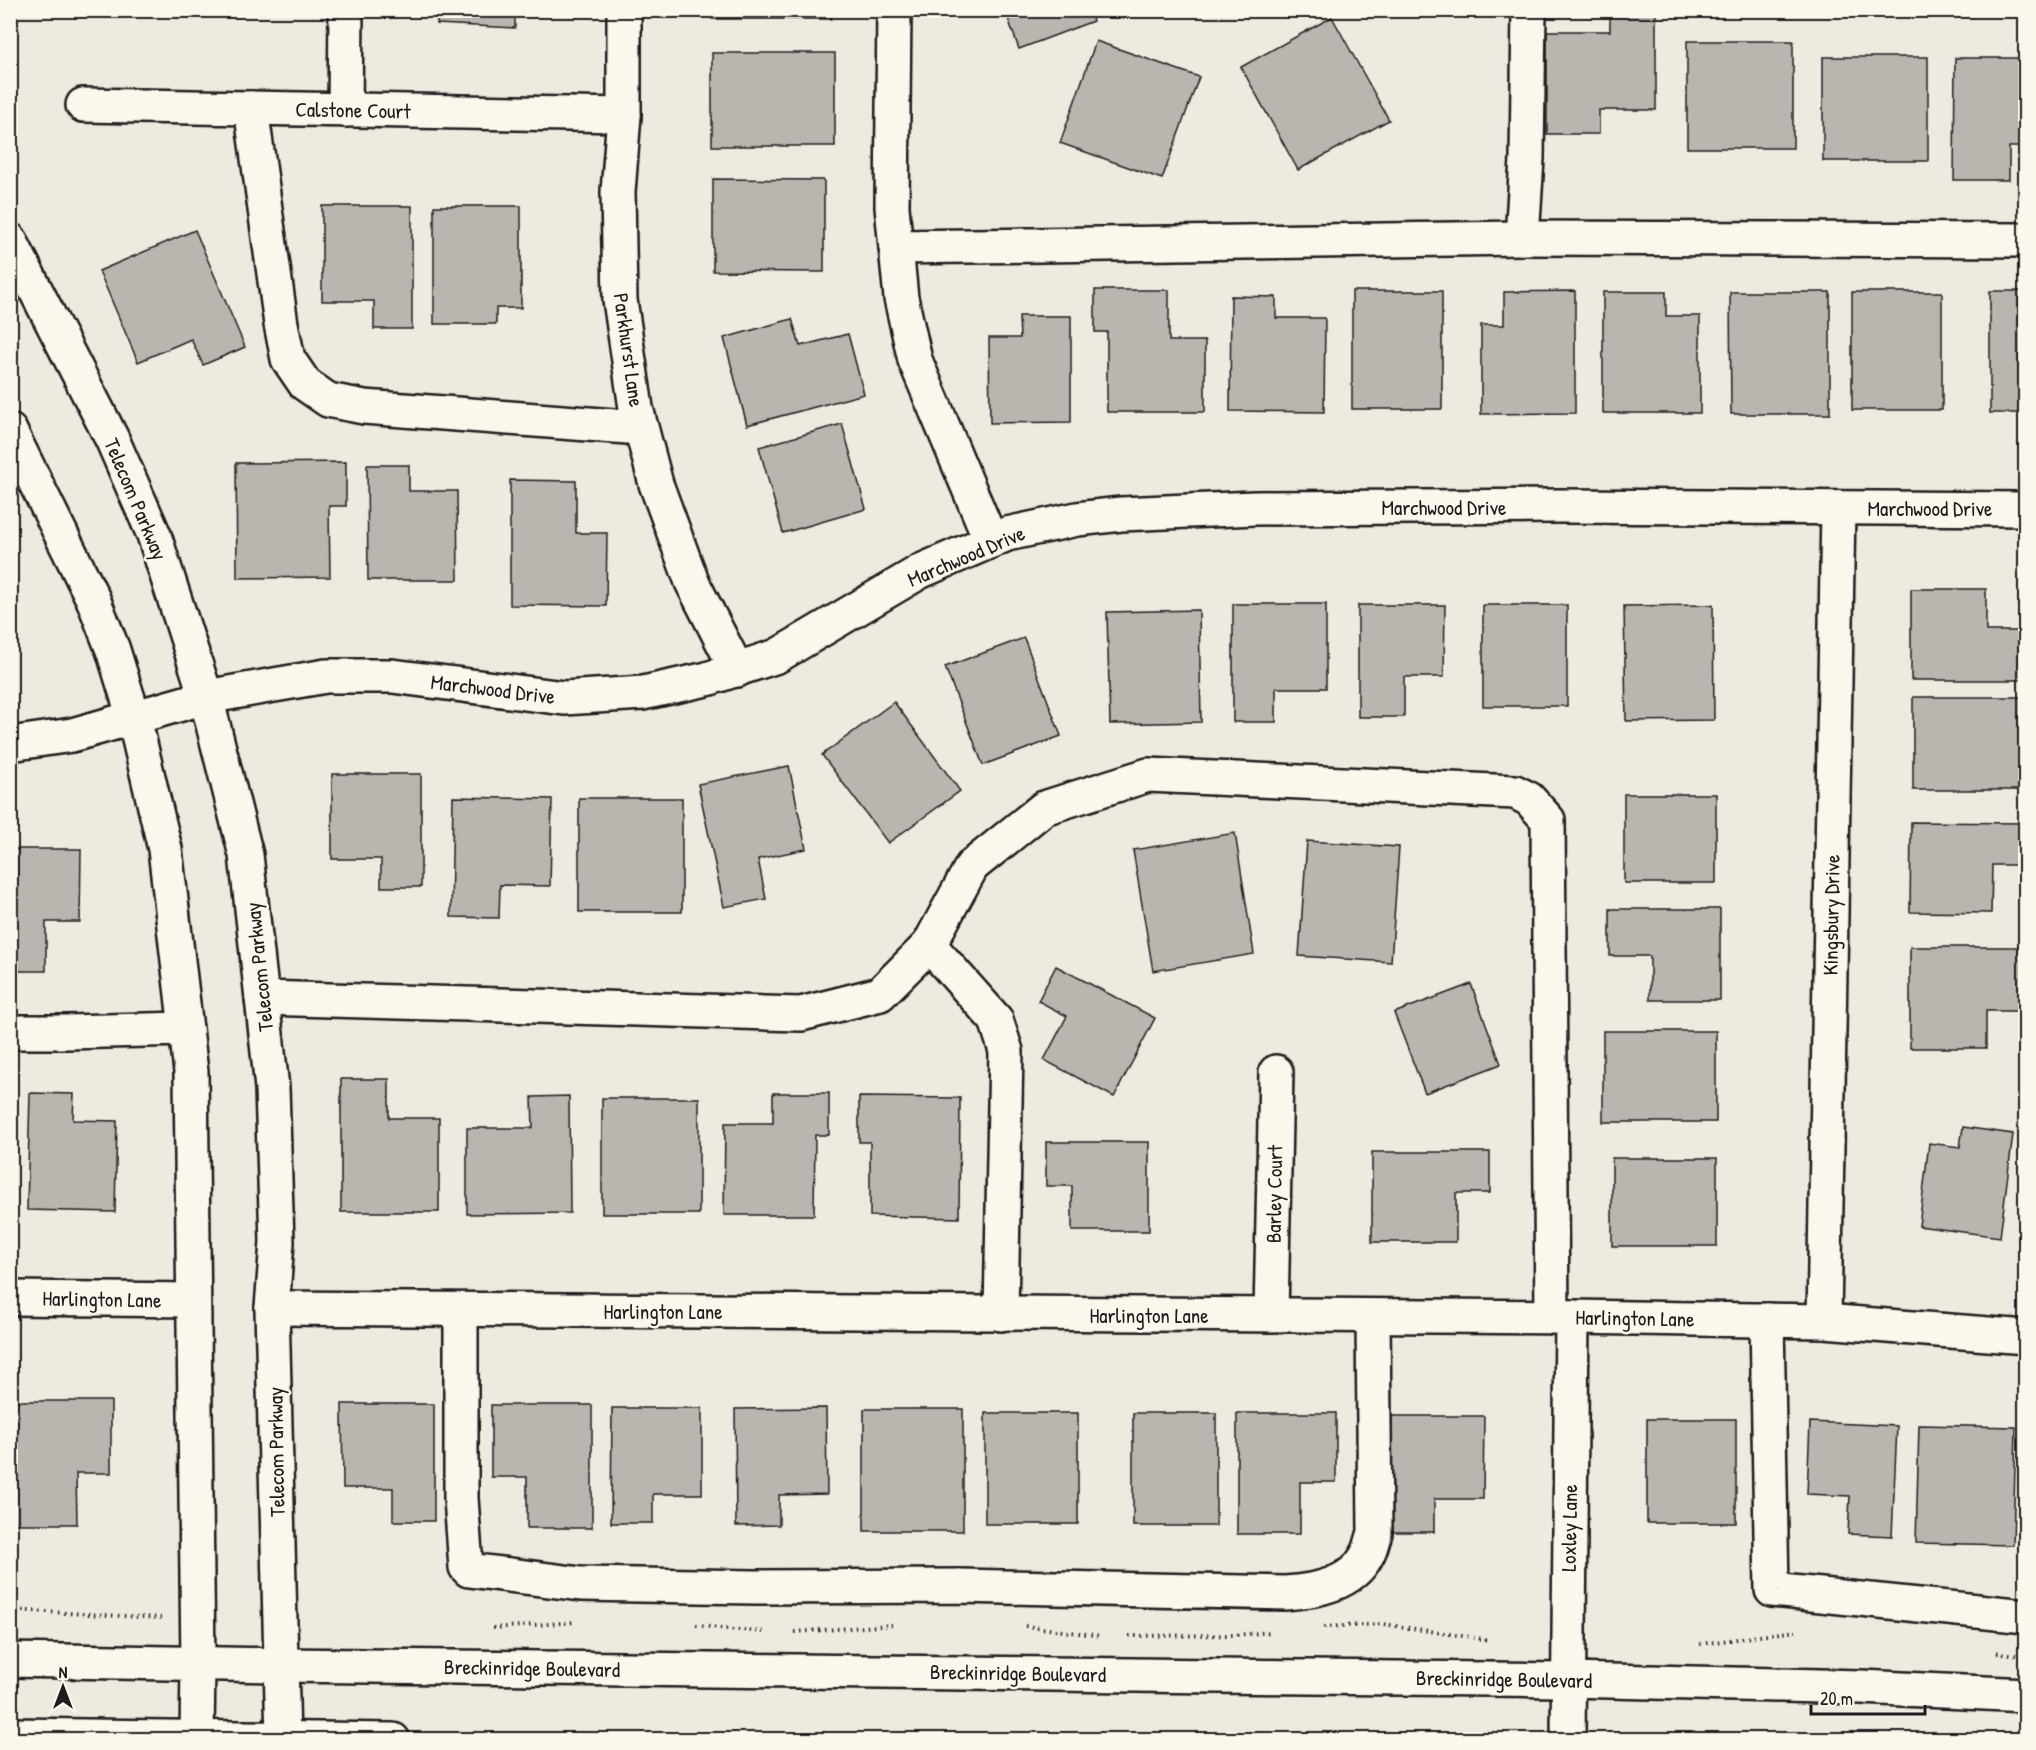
<svg xmlns="http://www.w3.org/2000/svg" width="2036" height="1750" viewBox="0 0 2036 1750" font-family="'Patrick Hand',sans-serif">
	<style>
		.building { fill: #b9b6af; stroke: #1c1c1c; stroke-width: 1.5 }
		.lines { fill: none; stroke-linecap: round; stroke-linejoin: round }
		.minor-casing { stroke: #1c1c1c; stroke-width: 38 }
		.path { stroke: #1c1c1c; stroke-width: 4; stroke-dasharray: 1.5 4.5; stroke-linecap: butt }
		.minor { stroke: #fbf7ec; stroke-width: 33 }
		.labels { text-anchor: middle; dominant-baseline: central; stroke-width: 5; stroke-linejoin: round; paint-order: stroke }
		.street-label { font-size: 21px; fill: #1c1c1c; stroke: #fbf7ec }
	</style>
	<rect width="100%" height="100%" fill="#eeeadf"/>
	<filter id="ink" filterUnits="userSpaceOnUse"><feTurbulence type="fractalNoise" baseFrequency=".0167" numOctaves="2"/><feDisplacementMap in="SourceGraphic" scale="12" xChannelSelector="R" yChannelSelector="G"/><feConvolveMatrix kernelMatrix="1 2 1 2 8 2 1 2 1" color-interpolation-filters="sRGB"/></filter>
	<g filter="url(#ink)">
		<g class="building">
			<rect x="212" y="10" width="90" height="1"/>
			<polygon points="437,10 515,10 515,28 437,24"/>
			<rect x="712" y="10" width="119" height="9"/>
			<polygon points="969,10 985,10 971,16"/>
			<polygon points="1005,10 1089,10 1093,21 1019,49"/>
			<polygon points="1610,10 1656,10 1656,110 1599,110 1599,134 1547,134 1547,31 1610,31"/>
			<polygon points="1332,17 1389,120 1298,170 1241,67"/>
			<polygon points="1096,41 1199,77 1162,179 1060,143"/>
			<rect x="1687" y="41" width="106" height="107"/>
			<rect x="712" y="53" width="123" height="93"/>
			<rect x="1823" y="57" width="105" height="104"/>
			<polygon points="1955,58 2026,58 2026,147 2009,147 2009,180 1954,180"/>
			<polygon points="713,179 824,180 824,272 713,271"/>
			<polygon points="322,206 412,206 412,329 374,329 374,301 322,301"/>
			<polygon points="434,206 521,206 521,308 496,308 496,324 434,324"/>
			<polygon points="195,230 245,347 203,365 191,339 138,362 99,271"/>
			<polygon points="1095,290 1169,290 1169,341 1205,341 1205,412 1107,412 1107,332 1095,332"/>
			<rect x="1352" y="291" width="90" height="118"/>
			<polygon points="1575,291 1575,413 1481,414 1481,325 1504,325 1504,292"/>
			<rect x="1990" y="291" width="36" height="122"/>
			<polygon points="1603,292 1666,292 1666,316 1700,316 1700,413 1603,413"/>
			<polygon points="1730,292 1830,292 1830,414 1731,414"/>
			<rect x="1852" y="292" width="90" height="118"/>
			<polygon points="1231,296 1276,297 1276,318 1325,318 1324,412 1230,411"/>
			<polygon points="1019,316 1071,316 1071,422 990,423 989,338 1020,338"/>
			<polygon points="792,319 800,346 848,334 864,394 747,425 724,338"/>
			<polygon points="842,424 866,509 783,533 759,447"/>
			<polygon points="346,462 346,506 329,506 330,577 237,578 236,463"/>
			<polygon points="367,465 409,465 409,491 457,491 458,580 368,580"/>
			<polygon points="510,480 576,481 576,533 607,533 606,606 510,605"/>
			<polygon points="1911,589 1986,589 1986,631 2026,631 2026,680 1911,680"/>
			<polygon points="1233,604 1326,604 1326,688 1276,688 1276,722 1233,722"/>
			<polygon points="1358,605 1445,605 1444,677 1404,677 1404,717 1358,717"/>
			<rect x="1483" y="605" width="84" height="101"/>
			<polygon points="1713,605 1714,720 1626,721 1624,606"/>
			<polygon points="1199,610 1201,722 1110,724 1107,612"/>
			<polygon points="1024,638 1061,736 983,765 945,667"/>
			<rect x="1913" y="697" width="113" height="93"/>
			<polygon points="894,702 960,791 888,843 822,755"/>
			<polygon points="789,766 806,849 758,859 766,899 724,907 698,784"/>
			<polygon points="332,774 421,774 421,887 381,887 381,859 332,859"/>
			<rect x="1624" y="794" width="92" height="89"/>
			<polygon points="453,797 552,799 550,886 500,885 499,918 451,917"/>
			<rect x="579" y="798" width="103" height="114"/>
			<polygon points="1911,822 2026,823 2026,865 1992,865 1991,913 1910,912"/>
			<polygon points="1235,833 1254,954 1153,971 1133,850"/>
			<polygon points="1307,841 1399,847 1391,962 1299,956"/>
			<polygon points="10,849 81,849 80,922 46,922 46,971 10,971"/>
			<polygon points="1610,909 1720,909 1720,1000 1650,1000 1650,956 1610,956"/>
			<polygon points="1910,947 2026,947 2026,1011 1986,1011 1986,1048 1910,1048"/>
			<polygon points="1056,966 1155,1018 1114,1097 1044,1060 1067,1016 1038,1001"/>
			<polygon points="1471,984 1501,1064 1425,1093 1394,1013"/>
			<rect x="1603" y="1031" width="113" height="91"/>
			<polygon points="341,1079 389,1079 389,1118 439,1118 439,1212 341,1212"/>
			<polygon points="30,1093 74,1094 73,1120 117,1121 115,1212 27,1210"/>
			<polygon points="773,1093 829,1093 829,1135 815,1135 814,1215 724,1215 725,1123 773,1123"/>
			<polygon points="569,1096 570,1213 467,1214 467,1128 533,1128 532,1097"/>
			<polygon points="859,1097 960,1098 959,1218 870,1216 870,1142 859,1142"/>
			<rect x="602" y="1098" width="97" height="116"/>
			<polygon points="1963,1127 2013,1134 2000,1237 1919,1226 1929,1143 1960,1147"/>
			<polygon points="1046,1142 1149,1142 1149,1231 1072,1231 1072,1186 1046,1186"/>
			<polygon points="1372,1152 1490,1152 1490,1193 1456,1193 1456,1242 1372,1242"/>
			<rect x="1612" y="1158" width="105" height="88"/>
			<polygon points="12,1401 111,1401 111,1473 76,1473 77,1524 13,1524"/>
			<polygon points="342,1404 434,1404 434,1521 393,1521 393,1488 343,1488"/>
			<polygon points="491,1405 592,1405 592,1528 527,1528 527,1477 491,1477"/>
			<polygon points="612,1408 702,1408 702,1494 653,1494 653,1523 611,1523"/>
			<polygon points="826,1408 827,1494 779,1495 779,1525 736,1526 735,1409"/>
			<rect x="864" y="1409" width="99" height="122"/>
			<rect x="985" y="1413" width="93" height="111"/>
			<rect x="1133" y="1413" width="83" height="113"/>
			<polygon points="1237,1413 1336,1413 1336,1482 1300,1482 1300,1534 1237,1534"/>
			<polygon points="1392,1416 1484,1416 1483,1499 1434,1499 1434,1532 1392,1532"/>
			<rect x="1647" y="1419" width="89" height="104"/>
			<polygon points="1810,1422 1897,1426 1892,1536 1848,1534 1850,1496 1807,1494"/>
			<polygon points="1919,1425 2016,1427 2013,1545 1916,1543"/>
		</g>
		<g class="lines">
			<g class="minor-casing">
				<g id="minor">
					<polyline points="624,10 624,115 618,192 620,300 636,408 656,484 692,582 737,670"/>
					<polyline points="894,10 892,207 901,298 915,360 991,541"/>
					<polyline points="83,105 624,115"/>
					<polyline points="251,108 281,324 288,359 305,384 328,400 364,407 641,428"/>
					<polyline points="345,110 346,10"/>
					<polyline points="1522,238 1527,159 1529,10"/>
					<polyline points="10,240 112,439 154,535 206,697 246,855 272,1088 277,1242 272,1308 283,1740"/>
					<polyline points="896,247 1522,238 2026,240"/>
					<polyline points="10,431 93,599 113,650 134,718 165,849 191,1072 198,1663 197,1740"/>
					<polyline points="10,744 72,735 206,697 326,676 392,676 564,698 643,693 707,679 777,656 921,571 1007,534 1077,519 1121,514 1255,508 1562,506 2026,509"/>
					<polyline points="929,945 996,1020 1006,1051 1001,1314"/>
					<polyline points="262,998 801,1014 880,994 929,945 972,866 1044,808 1148,775 1515,792 1529,799 1548,820 1552,1317"/>
					<polyline points="10,1032 66,1032 186,1029"/>
					<polyline points="10,1298 193,1300"/>
					<polyline points="272,1308 1572,1317 1824,1321 2026,1337"/>
					<path d="M461 1310V1498L466 1567 469 1570 581 1584 755 1587 960 1586 1285 1593C1314 1591 1352 1585 1367 1555 1371 1549 1372 1540 1375 1533L1373 1317"/>
					<polyline points="1271,1315 1276,1072"/>
					<polyline points="1767,1320 1772,1590 2026,1616"/>
					<polyline points="1824,1321 1838,508"/>
					<polyline points="10,1660 281,1665 1567,1680 1861,1687 2026,1695"/>
					<polyline points="10,1735 393,1740"/>
					<polyline points="1568,1740 1572,1317"/>
				</g>
			</g>
			<g class="path">
				<polyline points="10,1610 161,1618"/>
				<polyline points="696,1625 728,1629 766,1632"/>
				<polyline points="1025,1626 1101,1636"/>
				<polyline points="1324,1627 1383,1624 1489,1640"/>
				<polyline points="493,1628 575,1622"/>
				<polyline points="795,1632 892,1625"/>
				<polyline points="1129,1636 1235,1635 1272,1632"/>
				<polyline points="1700,1644 1796,1631"/>
				<polyline points="1997,1652 2016,1655"/>
			</g>
			<use href="#minor" class="minor"/>
		</g>
	</g>
	<g class="labels">
		<g class="street-label">
			<text transform="translate(353 110) rotate(1)">Calstone Court</text>
			<text transform="translate(629 350) rotate(82)">Parkhurst Lane</text>
			<text transform="translate(136 499) rotate(67)">Telecom Parkway</text>
			<text x="1444" y="507">Marchwood Drive</text>
			<text x="1930" y="508">Marchwood Drive</text>
			<text transform="translate(966 556) rotate(-23)">Marchwood Drive</text>
			<text transform="translate(493 689) rotate(7)">Marchwood Drive</text>
			<text transform="translate(1831 915) rotate(-89)">Kingsbury Drive</text>
			<text transform="translate(259 967) rotate(-96)">Telecom Parkway</text>
			<text transform="translate(1274 1194) rotate(-89)">Barley Court</text>
			<text transform="translate(102 1299) rotate(1)">Harlington Lane</text>
			<text x="663" y="1311">Harlington Lane</text>
			<text x="1149" y="1315">Harlington Lane</text>
			<text transform="translate(1635 1318) rotate(1)">Harlington Lane</text>
			<text transform="translate(276 1452) rotate(-91)">Telecom Parkway</text>
			<text transform="translate(1569 1528) rotate(-89)">Loxley Lane</text>
			<text transform="translate(532 1668) rotate(1)">Breckinridge Boulevard</text>
			<text transform="translate(1018 1673) rotate(1)">Breckinridge Boulevard</text>
			<text transform="translate(1504 1679) rotate(1)">Breckinridge Boulevard</text>
		</g>
	</g>
	<rect width="2036" height="1750" fill="none" stroke="#fbf7ec" stroke-width="36"/>
	<rect x="18" y="18" width="2000" height="1714" fill="none" stroke="#1c1c1c" stroke-width="2" filter="url(#ink)"/>
	<g transform="translate(63 1687)" stroke="#fbf7ec" stroke-width="4.5" paint-order="stroke">
	<path d="M0-4.5L10 22L0 15L-10 22Z" fill="#1c1c1c"/>
	<text y="-9" font-size="16" font-weight="bold" text-anchor="middle" fill="#1c1c1c">N</text>
	</g>
	<path d="M1811 1705v9h114v-9" fill="none" stroke="#1c1c1c" stroke-width="3"/>
	<text x="1820" y="1705" font-size="18" fill="#1c1c1c" stroke="#fbf7ec" stroke-width="4.5" paint-order="stroke">20 m</text>
</svg>
